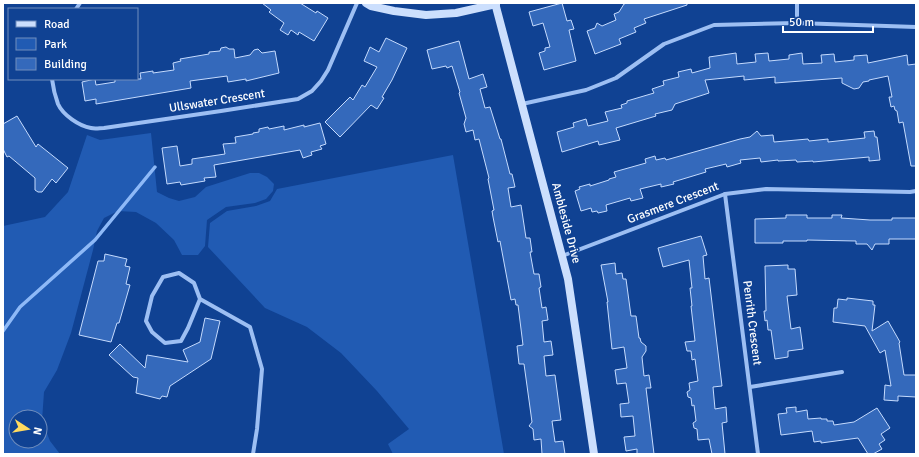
<svg xmlns="http://www.w3.org/2000/svg" width="919" height="457" viewBox="0 0 919 457" font-family="Signika,sans-serif">
	<style>
		.green { fill: #215bb3; fill-rule: evenodd }
		.lines { fill: none; stroke-linecap: round; stroke-linejoin: round }
		.stream { stroke: #8eb9f7; stroke-width: 3.5 }
		.building { fill: #3469bb; stroke: #c5dbfe }
		.street { stroke: #9dbff3; stroke-width: 4 }
		.secondary { stroke: #ccdffd; stroke-width: 8 }
		.labels { text-anchor: middle; dominant-baseline: central; stroke-width: 3; stroke-linejoin: round; paint-order: stroke }
		.street-label { font-size: 12px; fill: #fff; stroke: #104293 }
	</style>
	<rect width="100%" height="100%" fill="#104293"/>
	<g class="green">
		<path d="M151 133 157 192 169 198 179 201 195 197 206 187 250 173H259L267 177 274 184 273 191 266 199 255 203 226 207 207 220 205 246 198 255H182L174 240 156 223 136 212 118 211 104 218 97 231 93 250 71 333 57 370 44 392 42 421 50 441 60 454H3V226L45 217 68 192 87 135 100 140ZM16 417H40V441H16Z"/>
		<polygon points="453,155 504,454 393,454 388,444 409,429 377,391 341,353 307,327 265,308 208,247 210,223 227,211 256,206 270,201 277,189"/>
	</g>
	<g class="lines">
		<polyline class="stream" points="3,331 20,307 95,240 155,167"/>
	</g>
	<g class="building">
		<polygon points="262,3 300,3 316,13 317,11 328,18 314,41 299,32 298,35 291,30 288,35 280,30 284,23 269,12 271,10"/>
		<polygon points="562,3 567,21 571,20 574,29 569,30 576,61 544,70 539,53 545,51 545,48 550,47 543,23 533,26 529,12"/>
		<polygon points="627,3 687,3 687,5 644,19 646,23 634,28 636,32 619,39 621,44 595,54 587,31 595,28 597,23 602,26 616,20 614,14 619,12 624,4"/>
		<polygon points="386,38 407,48 392,80 382,97 384,98 377,109 371,105 340,137 325,122 350,97 353,100 362,85 365,87 377,67 364,61 370,47 379,52"/>
		<polygon points="459,41 469,79 483,74 487,87 480,89 485,108 490,107 500,139 501,139 510,174 512,174 515,187 508,188 511,207 521,205 526,238 530,238 532,252 530,252 534,274 539,274 541,287 539,288 542,308 546,307 548,320 542,321 544,342 551,341 553,355 544,356 546,376 555,375 561,420 552,421 555,442 563,441 565,454 542,454 541,439 534,440 533,429 529,426 532,422 524,364 519,364 517,346 523,345 518,305 516,305 515,299 511,300 500,241 498,242 493,217 492,211 494,210 488,179 489,178 479,139 475,140 473,130 466,132 464,124 466,118 459,93 460,92 452,66 447,68 446,66 432,69 427,50"/>
		<polygon points="226,47 229,49 234,49 235,58 250,55 254,50 258,49 262,53 275,51 279,73 246,81 246,79 228,82 227,76 190,81 191,88 96,104 96,99 85,101 82,82 95,79 96,85 115,82 115,79 141,79 140,73 153,71 153,73 174,70 173,63 181,61 180,59 209,54 209,52 220,51 221,48"/>
		<polygon points="736,53 737,64 756,62 755,54 768,53 769,61 789,59 789,55 802,53 803,64 822,63 821,55 834,54 835,62 854,60 854,56 867,55 868,63 907,55 908,65 916,64 916,166 911,166 903,122 899,123 897,111 895,110 894,106 891,107 889,97 892,97 888,76 869,80 869,81 863,82 859,88 854,89 842,83 842,78 775,83 775,77 744,80 744,76 705,80 709,93 675,104 672,110 655,114 656,116 616,128 620,140 599,145 598,141 562,152 557,132 574,127 573,123 586,119 588,126 608,121 605,112 622,108 621,105 627,103 627,101 654,93 652,89 664,85 663,81 679,77 678,72 691,69 692,73 710,68 709,57"/>
		<polygon points="17,116 36,147 38,144 68,168 56,183 52,179 42,192 38,192 35,190 35,178 9,156 7,157 3,149 3,124"/>
		<polygon points="320,123 326,144 320,146 322,149 311,152 312,155 303,158 300,150 214,165 216,177 204,178 205,181 181,185 180,182 167,184 162,148 177,146 180,166 192,164 192,159 225,154 223,144 236,143 235,137 253,134 253,133 259,132 259,129 268,127 269,129 284,126 284,130 304,125 304,127"/>
		<polygon points="757,131 761,136 773,135 774,142 808,139 809,141 828,139 828,142 865,138 864,132 874,131 875,137 877,137 880,160 869,161 869,157 813,162 813,161 797,162 796,160 778,161 778,160 761,162 760,158 740,160 741,163 727,167 726,164 705,169 706,172 673,182 674,184 661,187 661,184 640,189 643,198 631,201 630,198 606,205 607,211 598,213 597,211 592,212 591,208 581,211 575,191 580,189 579,187 590,184 590,186 609,180 609,179 616,177 614,172 646,163 645,159 655,156 656,160 665,158 666,160 740,139 750,137"/>
		<polygon points="786,215 807,215 807,218 832,218 832,215 842,215 841,218 870,220 892,220 892,218 916,218 916,239 889,239 889,244 875,244 872,250 867,244 856,244 856,241 807,240 807,241 783,241 783,243 755,243 755,219 786,218"/>
		<polygon points="701,236 707,255 703,256 705,279 709,278 722,386 713,387 715,409 726,407 727,422 722,423 725,454 712,454 709,439 698,440 697,429 694,428 693,423 696,421 694,405 692,406 691,398 688,397 687,392 690,390 689,383 698,381 695,359 692,360 691,351 687,351 685,342 695,341 691,306 692,306 690,288 692,288 689,260 663,267 658,248"/>
		<polygon points="105,254 127,259 125,266 130,267 126,284 130,285 119,323 117,323 111,342 79,335 98,261 104,261"/>
		<polygon points="615,263 616,274 622,273 623,279 626,279 631,316 636,316 639,338 640,338 641,342 646,346 646,351 642,357 644,376 649,375 651,388 646,388 654,454 637,454 637,449 626,451 624,437 635,436 633,416 621,417 620,404 629,403 626,383 617,384 615,370 627,368 624,347 612,349 607,302 608,302 601,265"/>
		<polygon points="788,265 788,269 795,269 797,295 787,296 791,329 800,327 803,349 788,351 788,357 775,359 771,330 768,330 767,320 765,321 764,311 766,311 765,266"/>
		<polygon points="847,298 873,301 873,305 875,305 872,331 888,321 900,342 899,343 904,375 916,375 916,397 898,396 898,401 884,400 885,385 891,386 885,350 880,353 865,326 833,322 834,308 837,308 838,299 847,300"/>
		<polygon points="205,318 220,321 211,359 170,386 167,397 162,396 160,399 136,393 138,378 133,377 109,355 120,344 145,368 147,355 188,362 183,350 200,342"/>
		<polygon points="796,407 796,412 807,410 808,419 821,418 821,419 827,419 827,421 833,421 834,425 854,422 877,408 890,428 881,434 885,440 879,444 882,449 873,454 868,454 858,438 821,443 821,441 814,442 812,431 781,435 778,414 787,413 786,408"/>
	</g>
	<g class="lines">
		<g class="street">
			<polyline points="797,3 797,23"/>
			<polyline points="76,9 80,3"/>
			<path d="M52 79C53 87 55 96 58 104 63 115 79 126 91 128 95 129 100 128 104 128L221 111 298 99 312 91 321 81 328 70 357 3"/>
			<polyline points="522,104 586,90 616,78 664,44 714,25 797,23 916,27"/>
			<polyline points="725,194 758,454"/>
			<polyline points="562,256 725,194 766,189 910,192 916,191"/>
			<polyline points="200,299 188,328 181,341 165,343 152,332 146,321 152,296 163,277 179,273 194,283 200,299 250,327 262,369 257,429 253,454"/>
			<polyline points="750,387 842,372"/>
		</g>
		<g class="secondary">
			<polyline points="366,3 371,6 394,11 426,15 456,13 496,4"/>
			<polyline points="495,3 568,279 594,454"/>
		</g>
	</g>
	<g class="labels">
		<g class="street-label">
			<text transform="translate(217 101) rotate(-9)">Ullswater Crescent</text>
			<text transform="translate(673 203) rotate(-21)">Grasmere Crescent</text>
			<text transform="translate(566 223) rotate(75)">Ambleside Drive</text>
			<text transform="translate(752 323) rotate(83)">Penrith Crescent</text>
		</g>
	</g>
	<rect width="919" height="457" fill="none" stroke="#ffffff" stroke-width="8"/>
	<rect x="8" y="8" width="130" height="72" fill="#104293" stroke="#708ebe"/>
	<rect x="16" y="21" width="20" height="6" fill="#ccdffd" stroke="#708ebe"/>
	<text x="44" y="28" font-size="12" fill="#ffffff">Road</text>
	<rect x="16" y="38" width="20" height="12" fill="#215bb3" stroke="#708ebe"/>
	<text x="44" y="48" font-size="12" fill="#ffffff">Park</text>
	<rect x="16" y="58" width="20" height="12" fill="#3469bb" stroke="#708ebe"/>
	<text x="44" y="68" font-size="12" fill="#ffffff">Building</text>
	<g transform="translate(28 429) rotate(102)"><circle r="19" fill="#104293" stroke="#708ebe"/>
	<path d="M0-3L7 15L0 10L-7 15Z" fill="#ffda5f"/>
	<text y="-6" font-size="11" font-weight="bold" text-anchor="middle" fill="#ffffff">N</text>
	</g>
	<path d="M783 26v6h90v-6" fill="none" stroke="#ffffff" stroke-width="2"/>
	<text x="789" y="26" font-size="12" fill="#ffffff" stroke="#104293" stroke-width="3" paint-order="stroke">50 m</text>
</svg>
